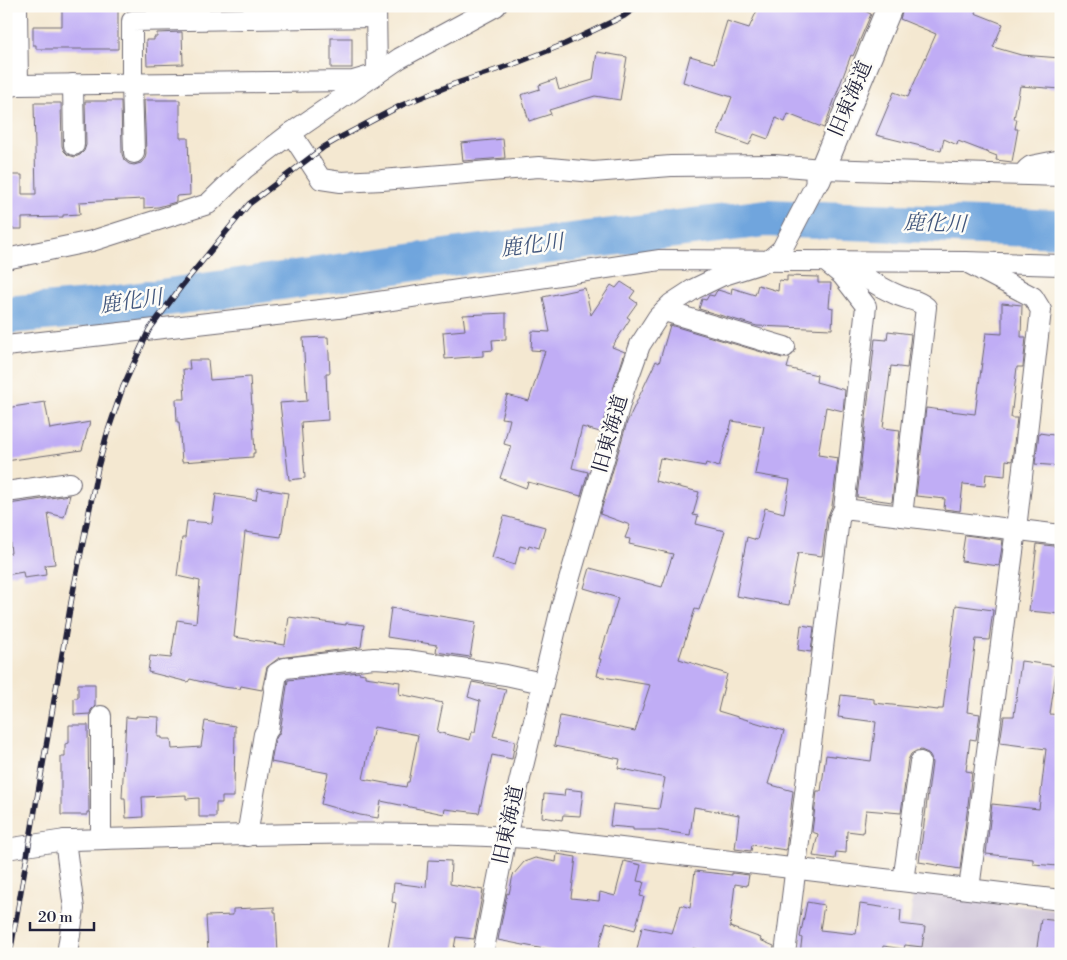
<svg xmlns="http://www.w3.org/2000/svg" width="1067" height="960" viewBox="0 0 1067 960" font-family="'Libre Bodoni','Noto Serif JP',serif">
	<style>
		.industrial { fill: #cbbfd5 }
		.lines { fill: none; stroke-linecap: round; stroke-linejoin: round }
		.river { stroke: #70a5dd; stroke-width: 38 }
		.building { fill: #c0adf5; fill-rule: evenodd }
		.minor-casing { stroke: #6c6770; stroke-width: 22 }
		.tertiary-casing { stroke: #6c6770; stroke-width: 27 }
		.minor { stroke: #fff; stroke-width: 20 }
		.tertiary { stroke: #fff; stroke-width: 25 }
		.rail-casing { stroke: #22223b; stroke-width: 5.5 }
		.rail { stroke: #fdfcf7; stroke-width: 4; stroke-dasharray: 11; stroke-linecap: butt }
		.labels { text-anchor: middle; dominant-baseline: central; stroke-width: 5; stroke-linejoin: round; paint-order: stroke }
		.street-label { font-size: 20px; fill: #22223b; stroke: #fdfcf7 }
		.water-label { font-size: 21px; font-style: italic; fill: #41567c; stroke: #fdfcf7 }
	</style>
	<rect width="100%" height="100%" fill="#fdfcf7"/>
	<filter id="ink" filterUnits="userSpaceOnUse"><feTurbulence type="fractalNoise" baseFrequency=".02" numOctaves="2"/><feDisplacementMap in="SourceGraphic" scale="10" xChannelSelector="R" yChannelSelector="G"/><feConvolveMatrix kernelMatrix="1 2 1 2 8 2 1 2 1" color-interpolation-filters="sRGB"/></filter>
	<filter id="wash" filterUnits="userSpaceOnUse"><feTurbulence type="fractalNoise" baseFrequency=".0096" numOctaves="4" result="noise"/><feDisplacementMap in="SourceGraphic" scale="20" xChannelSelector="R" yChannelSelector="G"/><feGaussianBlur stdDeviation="1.12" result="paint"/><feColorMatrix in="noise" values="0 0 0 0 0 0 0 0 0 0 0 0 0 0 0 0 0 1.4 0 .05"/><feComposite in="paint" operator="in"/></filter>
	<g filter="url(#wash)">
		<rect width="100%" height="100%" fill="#f4e8d1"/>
		<polygon class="industrial" points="913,892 1061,911 1061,954 907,954"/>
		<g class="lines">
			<polyline class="river" points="6,315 90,308 466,255 766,218 1061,229"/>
		</g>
		<g id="blocks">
			<g class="building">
				<polygon points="62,6 118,6 118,49 36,49 36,45 33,45 33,26 62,26"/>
				<polygon points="759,6 855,6 871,14 853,56 851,55 824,128 788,114 785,122 776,118 768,139 754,134 749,145 718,134 732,97 683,82 690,56 714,63 727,21 749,28"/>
				<polygon points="904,6 977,6 975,13 1003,24 993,47 1021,55 1061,58 1061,89 1020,86 1014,119 1017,119 1015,129 1018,129 1012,162 996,160 997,156 958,141 957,145 944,139 941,151 876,135 894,92 908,97 936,34 900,19"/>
				<polygon points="182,32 183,64 147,65 146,40 154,40 154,37 157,37 157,33"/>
				<rect x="331" y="38" width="21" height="30"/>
				<polygon points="597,52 627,57 620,100 595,96 549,110 551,114 529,121 521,95 540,89 539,85 556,79 559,90 593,80"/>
				<polygon points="144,100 180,100 180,138 188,138 190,195 177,196 176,197 176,202 158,207 144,208 144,199 79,202 80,214 63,215 63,217 22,218 22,229 6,229 6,175 22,175 22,194 36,194 34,103 61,103 62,146 64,151 68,155 75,157 80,155 84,151 86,145 85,101 121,101 122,154 124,160 129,164 134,165 141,163 145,158 146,153"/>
				<polygon points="503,139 505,158 463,161 461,143"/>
				<polygon points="787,276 818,277 818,283 831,283 829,307 833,308 832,329 757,326 699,309 702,299 706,300 709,295 714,296 716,292 718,290 731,294 732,288 755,295 758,285 778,291 779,280 787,281"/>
				<polygon points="621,282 635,291 630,298 637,303 627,317 630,319 612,347 625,352 600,432 582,427 572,468 588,472 581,496 528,482 526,488 500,478 511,446 504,444 510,419 501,418 507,395 529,401 545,351 531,350 532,331 550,332 543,297 585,288 591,315 611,285 616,288"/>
				<polygon points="1002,303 1022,305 1021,337 1026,337 1023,367 1017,367 1011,418 1017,418 1012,461 1006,460 1005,476 986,474 985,486 963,484 960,511 944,509 945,499 916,496 926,408 975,414 986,333 1002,334"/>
				<polygon points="506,313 506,339 492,340 493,350 483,351 483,356 445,359 443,332 465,330 463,315"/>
				<polygon points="670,325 782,358 790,358 787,368 817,375 816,382 845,390 843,411 826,407 818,455 838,458 832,506 827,518 822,556 798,553 789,605 736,596 747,537 757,540 765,508 784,513 790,480 755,474 764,426 732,421 719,467 706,463 705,466 660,458 655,481 699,492 693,515 698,516 696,524 725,531 699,610 695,609 679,659 727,674 718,711 784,731 768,784 793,791 786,850 752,845 751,851 735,849 739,815 694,807 690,835 657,830 633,830 633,828 610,826 613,804 659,809 665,778 618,768 620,759 554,746 560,716 635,731 650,685 597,676 601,659 599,659 618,598 584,588 590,568 662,587 673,554 629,544 630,539 625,538 630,525 600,514 627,422 656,361 659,363"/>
				<polygon points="888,331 911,334 907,368 891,366 883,428 900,430 892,502 857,497 875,339 887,340"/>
				<polygon points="328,337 330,373 326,373 328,420 301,422 305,478 289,480 280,403 307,401 303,338"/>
				<polygon points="189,360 208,360 210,380 250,377 255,453 253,453 253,457 182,462 179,422 177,422 176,399 185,399 183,369 190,369"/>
				<polygon points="45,402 50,429 90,422 82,450 6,461 6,408"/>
				<polygon points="1039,433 1061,436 1061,466 1035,464"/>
				<polygon points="258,488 288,493 281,537 245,532 234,637 285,645 289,617 346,625 346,623 364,625 361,647 279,658 267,667 262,690 241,686 240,689 223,687 190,679 188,682 148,672 150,656 171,658 177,620 196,623 200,581 177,576 182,538 185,538 187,521 212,523 216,494 256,500"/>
				<polygon points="70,495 64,517 48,513 55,564 45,565 46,575 24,578 23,572 6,575 6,554 11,553 6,505 13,505 9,504"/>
				<polygon points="504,516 545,527 539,548 529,545 528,548 520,546 515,565 492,558"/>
				<polygon points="965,535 1003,540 999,566 961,561"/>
				<polygon points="1037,544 1061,547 1061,614 1029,611"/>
				<polygon points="956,605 993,610 989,640 976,639 967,712 980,714 976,740 970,739 966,771 972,772 960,869 919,862 932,763 931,758 928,753 921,750 916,751 911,754 908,760 901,813 866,810 863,833 847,831 846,853 836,852 835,859 813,856 818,834 812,832 817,791 821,791 826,755 871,761 876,722 838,717 841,695 874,699 874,703 938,710 938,709 943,709"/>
				<polygon points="391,608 476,622 470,657 436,652 437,645 387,637"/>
				<polygon points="801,625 814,627 811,652 798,650"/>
				<polygon points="1021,661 1057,666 1050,714 1061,715 1061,841 1058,866 1033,864 1033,859 986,854 992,804 1039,809 1046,749 1000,743 1004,716 1014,716"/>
				<path d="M359 672V673L365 674V677L400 682 399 694 443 703 437 732 470 740 472 732H475L480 701 468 697 472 682 506 689 493 736 515 741 512 759 492 755 479 813 445 809 444 814 381 801 378 818 360 815 321 804 328 773 271 762 275 740 280 732 288 680ZM374 727 418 735 409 782H407L406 787 363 779Z"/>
				<polygon points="78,684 95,684 95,706 91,710 90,714 74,715 74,698 78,698"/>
				<polygon points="136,716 159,717 158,737 162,737 162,739 171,739 172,749 201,747 205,721 235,726 234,797 222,797 222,803 216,803 216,817 199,817 199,798 186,799 186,795 142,797 143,817 126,818 125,798 122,798 126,717 136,718"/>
				<polygon points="69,725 88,725 89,812 87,812 87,815 61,815 61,757 65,757 65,744 69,743"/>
				<polygon points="565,789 583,791 580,816 563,815 562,820 542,817 544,794 564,796"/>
				<polygon points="557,854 576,857 571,898 599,901 600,892 615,896 624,861 641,865 637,881 644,882 640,896 644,897 635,930 606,922 597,954 553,954 554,951 498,940 507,893 509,894 513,875 524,862 535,858 556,862"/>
				<polygon points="428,860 451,861 450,884 483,890 474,939 456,937 453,954 387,954 396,903 392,902 394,883 426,887"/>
				<polygon points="695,871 732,875 732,873 749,875 747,886 735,884 730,927 761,938 760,940 774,946 773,954 710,954 693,948 691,954 636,954 642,927 672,933 681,905 690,908"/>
				<polygon points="807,902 824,905 820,930 856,934 860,904 901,910 900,924 925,927 922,947 905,945 904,949 883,946 882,954 800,954 802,938 800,937"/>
				<polygon points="274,907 274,912 276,912 278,954 232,954 232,951 208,952 206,916 233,915 233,909"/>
				<polygon points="1041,919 1061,921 1061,954 1036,954"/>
			</g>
		</g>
	</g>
	<g filter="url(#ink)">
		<use href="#blocks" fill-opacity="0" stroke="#6c6770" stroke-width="1"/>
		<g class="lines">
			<g class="minor-casing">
				<g id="minor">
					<polyline points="17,6 18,85"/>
					<polyline points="73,84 74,145"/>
					<polyline points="6,87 18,85 353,81 377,74 376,6"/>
					<polyline points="291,133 400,58 496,6"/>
					<polyline points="134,153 132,83 132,21 376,17"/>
					<polyline points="1027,169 1031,166 1061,160"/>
					<polyline points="6,259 92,241 208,204 244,169 291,133 321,179 341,182 382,180 539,167 593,172 671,166 774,165 822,169 1061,176"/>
					<path d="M842 261C858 273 882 289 900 296 910 300 918 300 926 307L902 516"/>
					<polyline points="664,311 785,347"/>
					<polyline points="6,346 338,308 660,260 966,262 1061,265"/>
					<polyline points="6,492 70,483"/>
					<polyline points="844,509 1061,535"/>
					<polyline points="101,716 101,839"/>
					<polyline points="247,836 264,734 268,730 277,673 285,668 374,658 407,660 506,675 542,683"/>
					<polyline points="6,849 65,840"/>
					<polyline points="903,881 920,762"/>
					<polyline points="969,889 1016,529 1041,310 1033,297 970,264"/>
					<path d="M67 954 74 909 65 840C225 836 385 828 545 839L1061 900"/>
					<polyline points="483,954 506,837 561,608 624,390 640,345 658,317 671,304 694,289 721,276 768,261 782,249 818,180"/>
					<polyline points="785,954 839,519 844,509 866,306 842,275 825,261"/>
				</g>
			</g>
			<g class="tertiary-casing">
				<polyline id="tertiary" points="818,180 890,6"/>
			</g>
			<use href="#minor" class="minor"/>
			<use href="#tertiary" class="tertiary"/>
			<g class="rail-casing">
				<polyline id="rail" points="10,954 72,597 98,467 107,434 123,387 149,330 181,287 249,204 324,147 343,136 402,105 454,84 514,64 565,44 624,16 638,6"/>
			</g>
			<use href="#rail" class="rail"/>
		</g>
	</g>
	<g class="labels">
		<g class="street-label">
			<text transform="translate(851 99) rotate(-67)">旧東海道</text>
			<text transform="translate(611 434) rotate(-74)">旧東海道</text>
			<text transform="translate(509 825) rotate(-78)">旧東海道</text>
		</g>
		<g class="water-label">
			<text transform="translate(935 224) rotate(2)">鹿化川</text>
			<text transform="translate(532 246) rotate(-7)">鹿化川</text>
			<text transform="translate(131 302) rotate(-8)">鹿化川</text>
		</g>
	</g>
	<rect width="1067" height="960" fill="none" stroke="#fdfcf7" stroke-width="25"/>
	<path d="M30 922v8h64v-8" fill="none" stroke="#22223b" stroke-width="2.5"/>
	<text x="38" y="922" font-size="15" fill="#22223b" stroke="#fdfcf7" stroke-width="4" paint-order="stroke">20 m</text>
</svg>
